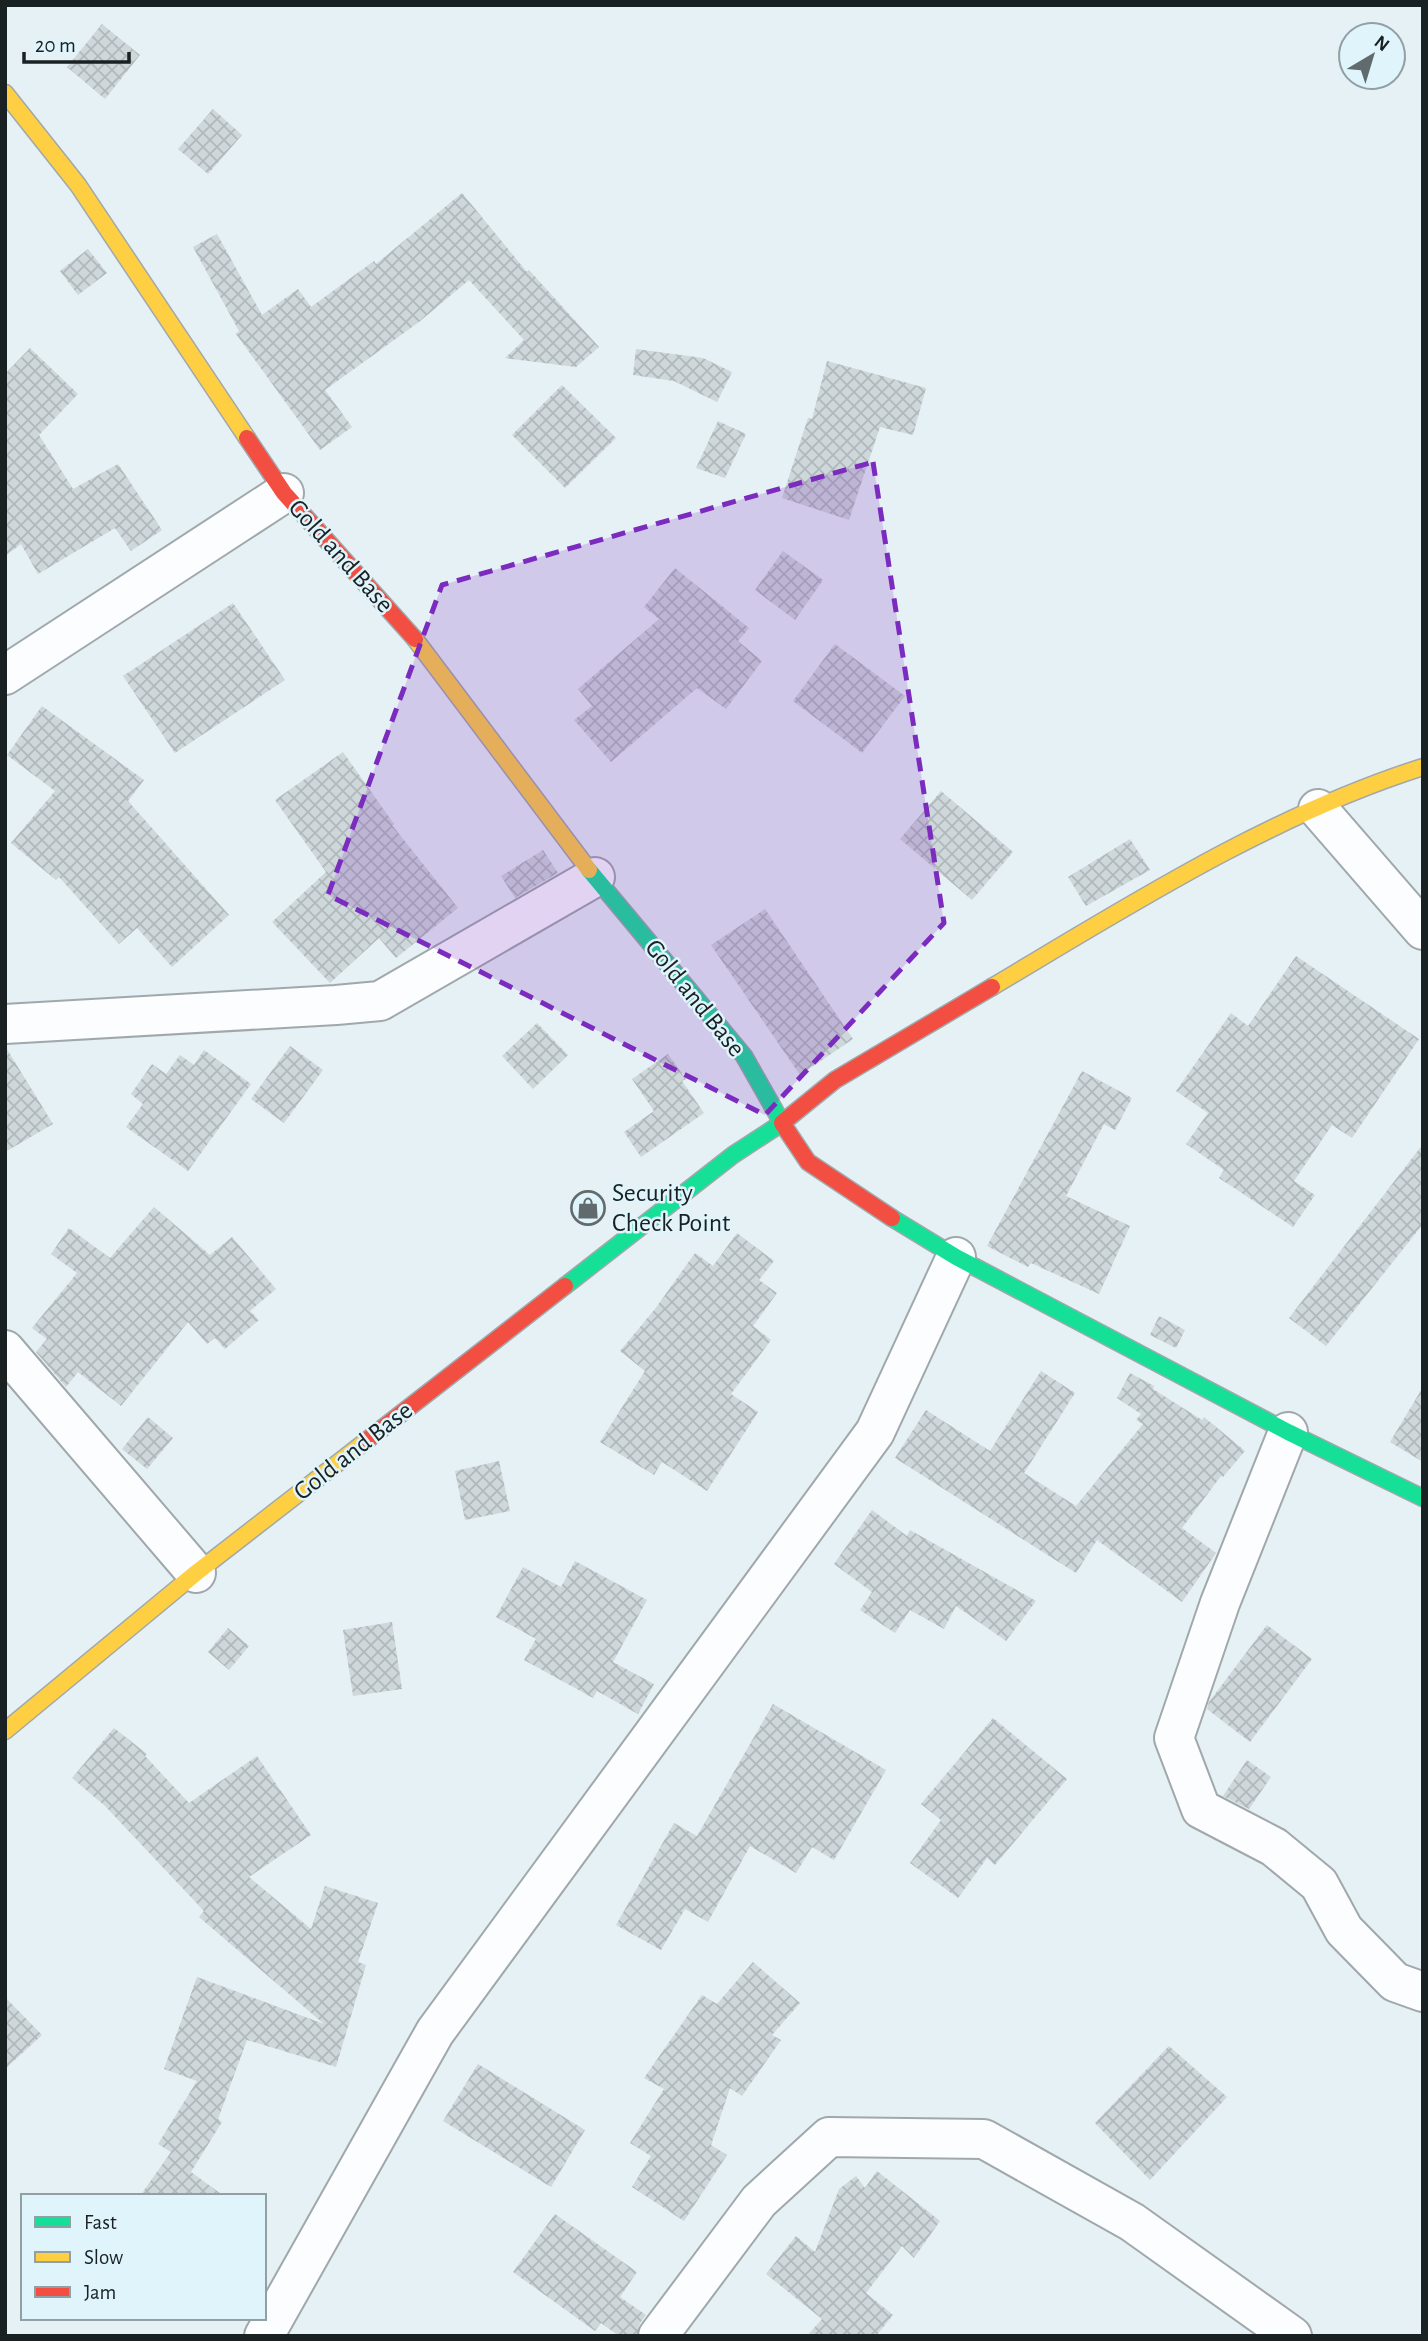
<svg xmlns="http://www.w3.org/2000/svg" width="1428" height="2341" viewBox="0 0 1428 2341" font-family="'Alegreya Sans',sans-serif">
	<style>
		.building { fill: url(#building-cross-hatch) }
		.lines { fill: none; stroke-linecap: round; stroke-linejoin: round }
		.street-casing { stroke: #a0a8ab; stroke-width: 42 }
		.fast-casing { stroke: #a0a8ab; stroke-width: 19 }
		.slow-casing { stroke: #a0a8ab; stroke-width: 19 }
		.jam-casing { stroke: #a0a8ab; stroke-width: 19 }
		.street { stroke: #fbfdfe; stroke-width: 38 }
		.fast { stroke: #16e098; stroke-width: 16 }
		.slow { stroke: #ffcf43; stroke-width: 16 }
		.jam { stroke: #f24e42; stroke-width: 16 }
		.marked { fill: #7b2cbf; fill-opacity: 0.2; stroke: #7b2cbf; stroke-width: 5; stroke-dasharray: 14 9; stroke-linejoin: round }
		.labels { text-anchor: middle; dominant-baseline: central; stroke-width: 5; stroke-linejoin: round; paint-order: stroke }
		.street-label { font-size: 26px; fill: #192123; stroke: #e0f4fb }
		.poi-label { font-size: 26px; fill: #192123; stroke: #e0f4fb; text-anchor: start }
	</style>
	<defs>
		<pattern id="building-cross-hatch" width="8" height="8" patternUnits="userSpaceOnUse" patternTransform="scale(1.75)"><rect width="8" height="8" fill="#ced7da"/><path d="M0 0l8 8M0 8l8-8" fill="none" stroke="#b0b8bb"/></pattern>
	</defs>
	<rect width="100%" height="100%" fill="#e6f1f5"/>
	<g class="building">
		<polygon points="102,24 140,55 105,99 67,67"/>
		<polygon points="213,109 242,135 208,174 178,149"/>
		<polygon points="462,193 527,272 529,270 599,347 576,367 505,358 524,340 469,280 419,322 325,390 352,427 320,450 236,334 239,331 193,247 217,234 262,315 298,289 311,307 374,261 376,264"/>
		<polygon points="88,249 107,273 78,295 60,271"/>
		<polygon points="30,348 78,394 39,435 73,489 118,464 162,530 131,551 115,528 38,574 21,544 5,556 5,374"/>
		<polygon points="636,349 703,358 732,372 717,402 674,381 633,375"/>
		<polygon points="827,361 926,388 913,435 880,427 849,520 782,498 808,418 812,419"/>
		<polygon points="562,385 616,438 565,488 512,435"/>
		<polygon points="718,421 746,434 725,478 696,468"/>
		<polygon points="783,551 823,580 795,620 755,590"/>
		<polygon points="675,568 749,628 738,641 762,661 726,709 697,688 611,762 574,720 592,706 578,689 659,619 644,607"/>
		<polygon points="233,603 285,680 175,753 123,676"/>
		<polygon points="835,644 905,696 862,753 793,701"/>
		<polygon points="42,706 144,780 128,801 229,915 172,967 137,928 119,944 59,877 56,880 11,843 55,791 7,755"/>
		<polygon points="343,752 394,824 392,825 458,908 396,958 379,938 330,983 272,922 326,872 275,800"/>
		<polygon points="941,791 1013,852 972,900 900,839"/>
		<polygon points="1130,839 1150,870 1086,906 1068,877"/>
		<polygon points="543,850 558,873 515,898 501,876"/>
		<polygon points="765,909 853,1039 800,1075 711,945"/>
		<polygon points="1296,956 1419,1039 1352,1138 1332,1125 1294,1181 1315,1195 1293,1227 1219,1178 1224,1170 1186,1144 1208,1113 1176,1091 1231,1013 1248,1026"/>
		<polygon points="537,1023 568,1055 533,1089 502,1056"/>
		<polygon points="5,1046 53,1124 5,1152"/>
		<polygon points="290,1046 323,1070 284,1123 251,1099"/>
		<polygon points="204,1050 251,1084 188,1171 126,1127 143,1104 131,1094 152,1064 166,1074 180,1055 194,1065"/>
		<polygon points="668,1054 686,1079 682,1081 704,1113 641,1157 624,1132 654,1111 632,1079"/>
		<polygon points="1082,1071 1132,1098 1115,1130 1104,1124 1066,1196 1130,1226 1099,1294 1031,1263 1028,1267 987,1246"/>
		<polygon points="1423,1144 1423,1224 1326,1346 1289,1318"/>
		<polygon points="154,1207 210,1255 232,1237 276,1289 250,1311 259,1320 225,1349 215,1338 207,1344 188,1322 121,1406 78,1372 66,1387 36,1352 47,1339 32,1328 77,1273 51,1254 69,1228 110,1258"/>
		<polygon points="737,1233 774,1261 759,1280 777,1293 753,1326 771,1340 731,1394 758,1412 707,1491 662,1462 654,1475 600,1442 645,1371 620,1351 655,1309 695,1253 713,1266"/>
		<polygon points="1159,1316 1185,1330 1176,1348 1150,1335"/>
		<polygon points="1041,1371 1075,1393 1024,1473 1076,1506 1143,1424 1136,1420 1141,1414 1117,1398 1130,1373 1154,1386 1153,1389 1202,1420 1204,1417 1245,1451 1223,1477 1221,1476 1182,1528 1216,1553 1182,1602 1097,1540 1076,1573 895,1458 926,1410 990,1451"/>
		<polygon points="1423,1387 1423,1462 1390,1442"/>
		<polygon points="148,1417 173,1438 147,1469 122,1449"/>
		<polygon points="499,1461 510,1511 465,1520 455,1471"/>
		<polygon points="872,1510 907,1536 910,1530 1036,1601 1006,1641 956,1606 944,1629 910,1610 895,1633 860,1610 872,1592 834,1564"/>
		<polygon points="575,1561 647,1600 613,1662 654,1684 638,1714 597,1691 593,1698 524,1660 536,1639 496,1617 523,1567 561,1587"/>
		<polygon points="392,1622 402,1689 353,1696 343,1630"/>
		<polygon points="1267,1625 1312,1659 1250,1742 1207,1709 1209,1702"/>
		<polygon points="228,1628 249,1646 229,1670 208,1652"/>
		<polygon points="773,1704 886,1770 834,1860 812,1847 796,1873 750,1846 708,1922 685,1909 661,1950 616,1925 674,1823 697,1836"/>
		<polygon points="993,1718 1067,1779 995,1865 987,1858 958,1898 910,1863 941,1820 921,1804"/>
		<polygon points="114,1728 147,1754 145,1756 189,1803 257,1756 311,1835 249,1877 311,1929 325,1886 378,1903 358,1962 366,1965 336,2067 247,2040 218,2119 222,2122 191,2172 224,2196 140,2196 171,2152 158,2144 197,2081 164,2069 197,1977 324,2024 199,1917 204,1911 105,1806 72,1778"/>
		<polygon points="1247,1760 1271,1777 1249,1809 1223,1796"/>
		<polygon points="753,1962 800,2003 772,2035 781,2040 742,2096 730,2088 711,2145 727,2155 684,2221 632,2187 651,2156 630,2143 664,2089 644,2078 702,1995 717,2004"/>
		<polygon points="5,1997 42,2035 5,2069"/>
		<polygon points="1169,2046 1227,2097 1150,2180 1095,2123"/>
		<polygon points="478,2064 585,2130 551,2187 443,2121"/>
		<polygon points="877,2171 940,2221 914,2258 902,2246 866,2293 893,2315 876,2336 807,2336 822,2319 766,2274 796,2236 815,2252 839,2189 856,2176 865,2188"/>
		<polygon points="555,2214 637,2272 620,2297 646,2315 640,2323 637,2336 619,2336 601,2323 595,2331 513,2272"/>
	</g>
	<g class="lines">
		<g class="street-casing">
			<g id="street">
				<polyline points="5,675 284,493"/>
				<polyline points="1318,809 1423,930"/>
				<polyline points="5,1024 336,1005 380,1001 595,877"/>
				<polyline points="5,1350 196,1573"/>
				<polyline points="1288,1432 1220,1603 1174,1738 1201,1809 1274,1847 1319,1884 1344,1930 1395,1982 1423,1992"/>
				<polyline points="264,2336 435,2032 875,1432 956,1257"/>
				<polyline points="658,2336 759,2201 829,2137 984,2139 1132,2222 1292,2336"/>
			</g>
		</g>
		<g class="fast-casing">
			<g id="fast">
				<polyline points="892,1218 956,1257 1288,1432 1423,1498"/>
				<polyline points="565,1286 733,1155 782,1123 744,1056 589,870"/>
			</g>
		</g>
		<g class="slow-casing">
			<g id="slow">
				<polyline points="5,93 78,185 247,438"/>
				<polyline points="415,639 589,870"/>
				<path d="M992 987C1130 905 1269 816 1423 767"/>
				<polyline points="5,1731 196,1573 366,1441"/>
			</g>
		</g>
		<g class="jam-casing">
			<g id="jam">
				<polyline points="247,438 284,493 415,639"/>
				<polyline points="892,1218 808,1162 782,1123 835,1080 992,987"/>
				<polyline points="366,1441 565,1286"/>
			</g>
		</g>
		<use href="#street" class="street"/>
		<use href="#fast" class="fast"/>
		<use href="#slow" class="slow"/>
		<use href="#jam" class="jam"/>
	</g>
	<path class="marked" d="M873 462 944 923 765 1115 328 895 442 585Z"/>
	<defs>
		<g id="shop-ring" transform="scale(1.75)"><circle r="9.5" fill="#e0f4fb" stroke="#616a6c" stroke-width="1.5"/><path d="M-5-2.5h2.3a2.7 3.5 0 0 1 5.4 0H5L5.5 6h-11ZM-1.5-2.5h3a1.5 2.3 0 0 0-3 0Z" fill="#616a6c"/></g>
	</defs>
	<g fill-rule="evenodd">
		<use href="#shop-ring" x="588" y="1208"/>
	</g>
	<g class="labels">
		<g class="street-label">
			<text transform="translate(341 556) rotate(48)">Gold and Base</text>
			<text transform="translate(695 998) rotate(51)">Gold and Base</text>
			<text transform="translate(353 1451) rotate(-38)">Gold and Base</text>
		</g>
		<g class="poi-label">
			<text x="612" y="1193">Security<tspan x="612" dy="30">Check Point</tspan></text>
		</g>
	</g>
	<rect width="1428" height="2341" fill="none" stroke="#192123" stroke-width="14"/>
	<rect x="21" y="2194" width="245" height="126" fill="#e0f4fb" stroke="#90a0a5" stroke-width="2"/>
	<rect x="35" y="2217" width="35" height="10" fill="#16e098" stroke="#90a0a5" stroke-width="2"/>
	<text x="84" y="2229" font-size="21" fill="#192123">Fast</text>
	<rect x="35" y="2252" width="35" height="10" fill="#ffcf43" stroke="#90a0a5" stroke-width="2"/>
	<text x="84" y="2264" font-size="21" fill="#192123">Slow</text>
	<rect x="35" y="2287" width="35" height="10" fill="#f24e42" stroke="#90a0a5" stroke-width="2"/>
	<text x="84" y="2299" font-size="21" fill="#192123">Jam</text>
	<g transform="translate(1372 56) rotate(38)"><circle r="33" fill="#e0f4fb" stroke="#90a0a5" stroke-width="2"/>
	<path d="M0-5L12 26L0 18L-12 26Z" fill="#616a6c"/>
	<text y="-10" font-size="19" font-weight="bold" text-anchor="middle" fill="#192123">N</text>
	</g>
	<path d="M24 52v10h105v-10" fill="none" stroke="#192123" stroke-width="3.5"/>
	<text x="35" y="52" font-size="21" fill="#192123" stroke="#e0f4fb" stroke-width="5" paint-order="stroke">20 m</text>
</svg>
